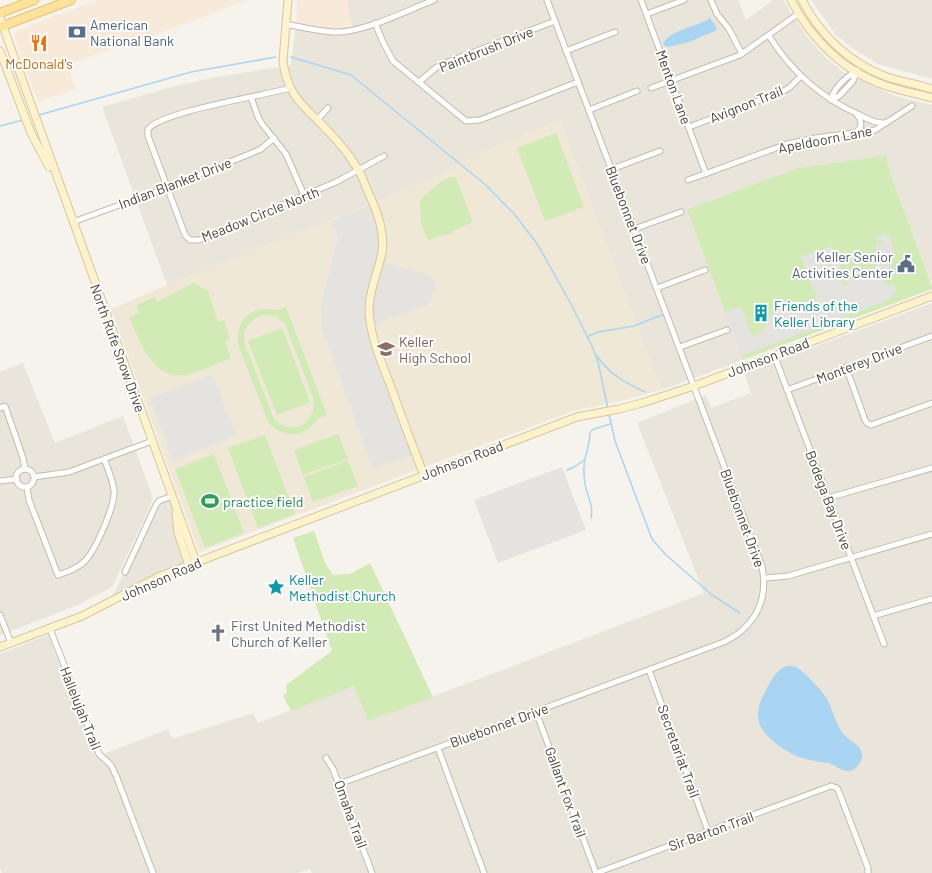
<svg xmlns="http://www.w3.org/2000/svg" width="932" height="873" viewBox="0 0 932 873" font-family="Barlow,sans-serif">
	<style>
		.residential { fill: #eae5da }
		.commercial { fill: #f7ead8 }
		.education { fill: #efe8d6 }
		.green { fill: #d2eab5; fill-rule: evenodd }
		.parking { fill: #e5e3e0 }
		.water { fill: #a9d4f2 }
		.lines { fill: none; stroke-linecap: round; stroke-linejoin: round }
		.stream { stroke: #a9d4f2; stroke-width: 1.5 }
		.street-casing { stroke: #c2bbae; stroke-width: 7 }
		.secondary-casing { stroke: #d6c79b; stroke-width: 9 }
		.primary-casing { stroke: #e6c16a; stroke-width: 10 }
		.street { stroke: #fff; stroke-width: 5 }
		.secondary { stroke: #fff3cd; stroke-width: 7 }
		.primary { stroke: #ffe39c; stroke-width: 8 }
		.labels { text-anchor: middle; dominant-baseline: central; stroke-width: 4; stroke-linejoin: round; paint-order: stroke }
		.service-label { font-size: 14px; fill: #4e5e75; stroke: #fff; text-anchor: start }
		.street-label { font-size: 14px; fill: #4b4439; stroke: #fff }
		.food-label { font-size: 14px; fill: #c56008; stroke: #fff }
		.culture-label { font-size: 14px; fill: #0d838f; stroke: #fff; text-anchor: start }
		.education-label { font-size: 14px; fill: #785e54; stroke: #fff; text-anchor: start }
		.leisure-label { font-size: 14px; fill: #27864d; stroke: #fff; text-anchor: start }
		.worship-label { font-size: 14px; fill: #5b616d; stroke: #fff; text-anchor: start }
	</style>
	<rect width="100%" height="100%" fill="#f6f3ec"/>
	<g class="residential">
		<polygon points="348,0 738,0 746,20 773,0 783,0 807,37 826,58 842,71 895,96 932,105 932,279 930,280 890,173 886,155 687,210 743,360 661,390 560,120 462,161 458,167 373,203 167,285 102,107 175,86 217,77 291,65 296,23 326,29 352,27 347,2"/>
		<polygon points="811,0 932,0 932,79 878,64 855,50 836,35"/>
		<polygon points="932,303 932,873 312,873 310,869 298,873 2,873 0,868 0,654 48,635 96,757 168,729 172,739 253,713 258,723 354,686 368,721 704,593 637,423 706,395 711,408 751,393 744,373"/>
		<polygon points="23,363 55,443 123,416 153,498 148,511 112,587 78,605 0,635 0,372"/>
		<polygon points="172,496 189,565 109,603 125,572 156,505"/>
	</g>
	<g class="commercial">
		<polygon points="97,0 249,0 128,45 111,49 67,65 76,89 38,102 14,37 16,31"/>
		<polygon points="297,0 348,0 347,2 352,26 326,29 296,23"/>
	</g>
	<polygon class="education" points="560,120 661,390 621,401 573,411 199,552 111,309 167,285 373,203 458,167 462,161"/>
	<g class="green">
		<polygon points="556,133 584,207 545,221 517,148"/>
		<polygon points="886,155 890,173 932,286 932,289 743,360 687,210 795,169"/>
		<polygon points="450,177 456,178 472,220 470,224 452,231 453,233 443,236 443,235 428,240 421,224 420,200 438,184"/>
		<path d="M193 283 208 291 218 322 224 320 230 339 225 341 231 358C217 363 204 370 190 374 153 383 141 343 129 317L139 312 136 306 154 297 157 302Z"/>
		<path d="M286 307 327 415C325 416 321 417 318 419 315 421 313 425 310 428 296 439 279 435 268 422L239 347C235 330 242 312 262 309 267 308 272 310 277 310 280 310 284 308 286 307ZM264 315 275 316 285 324 313 397C318 423 293 438 274 419L245 345C241 330 249 319 264 315Z"/>
		<polygon points="282,328 310,402 277,415 248,341"/>
		<polygon points="338,434 348,459 303,475 294,450"/>
		<polygon points="265,435 295,514 258,528 228,448"/>
		<polygon points="214,454 244,533 205,548 175,469"/>
		<polygon points="348,461 358,486 313,502 304,477"/>
		<polygon points="314,531 325,563 333,575 350,574 370,563 433,697 368,721 354,686 291,711 283,696 287,692 286,685 332,651 293,538"/>
	</g>
	<g class="parking">
		<polygon points="373,203 379,220 380,261 431,276 435,281 435,287 431,300 427,305 385,320 371,329 416,454 373,469 322,328 321,305 338,237 331,221"/>
		<polygon points="885,234 890,238 894,249 892,268 893,271 889,273 890,276 883,278 886,285 894,285 896,290 891,299 741,356 725,312 739,307 742,309 752,336 757,334 762,331 772,315 778,310 793,307 817,298 801,257 831,246 845,279 841,282 845,286 848,285 846,280 876,270 876,245 882,244 883,240 877,242 876,237"/>
		<polygon points="212,374 236,436 173,460 150,398"/>
		<polygon points="562,467 586,530 498,563 474,500"/>
		<polygon points="746,626 753,632 741,643 732,648 727,640"/>
	</g>
	<g class="water">
		<path d="M710 18 715 25 717 30 689 42 669 47 665 46 663 43C674 28 695 28 710 18Z"/>
		<path d="M787 666C790 666 793 666 796 667 803 670 823 692 827 699 833 710 835 722 842 732 847 740 861 744 862 754 863 762 855 771 848 771 840 771 835 764 828 763 819 762 808 760 799 757 786 752 762 736 759 722 756 711 761 699 766 690 772 680 775 670 787 666Z"/>
	</g>
	<g class="lines">
		<g class="stream">
			<polyline points="291,57 351,75 487,186 515,215 538,245 571,304 593,348 598,362 608,409"/>
			<polyline points="39,115 191,72 276,57"/>
			<polyline points="0,126 23,120"/>
			<polyline points="587,337 598,332 634,326 664,314"/>
			<path d="M597 356C609 374 626 383 645 392"/>
			<polyline points="609,414 615,441 652,539 665,554 712,595 740,613"/>
			<polyline points="567,470 576,466 584,460"/>
			<path d="M591 518C594 505 587 496 585 484 584 477 583 467 585 459 587 450 590 442 590 432L594 429 610 424"/>
		</g>
		<g class="street-casing">
			<g id="street">
				<polyline points="641,0 706,174"/>
				<polyline points="711,0 717,14 729,29 742,54"/>
				<polyline points="647,14 684,0"/>
				<polyline points="375,23 382,40 393,61 466,121 480,120 578,82"/>
				<path d="M285 24C301 27 317 31 334 32 363 33 406 11 434 0"/>
				<path d="M769 36C791 71 821 98 860 115 867 119 877 124 886 123"/>
				<polyline points="566,51 615,32"/>
				<polyline points="419,82 437,67 445,63 555,21"/>
				<path d="M290 88C263 96 163 111 148 129V136L185 235 190 240H199L336 182 384 156"/>
				<polyline points="651,88 740,55 798,14"/>
				<polyline points="251,97 258,117 262,124 286,154 304,195"/>
				<polyline points="831,100 839,96 853,81 857,70"/>
				<path d="M831 100C834 87 845 78 856 71"/>
				<polyline points="589,110 637,91"/>
				<polyline points="317,120 328,108"/>
				<polyline points="689,127 782,92 790,87 801,76"/>
				<path d="M854 133C862 129 863 121 857 115"/>
				<polyline points="612,169 660,151"/>
				<polyline points="688,180 787,144 815,138 875,130 912,106"/>
				<polyline points="73,222 166,188 252,153 261,149 274,138"/>
				<polyline points="634,229 681,212"/>
				<polyline points="657,288 705,270"/>
				<polyline points="680,347 727,330"/>
				<polyline points="774,355 884,644"/>
				<polyline points="846,367 865,420 867,423 871,425 932,403"/>
				<polyline points="787,390 932,336"/>
				<polyline points="0,408 5,406 23,458 25,469"/>
				<circle cx="25" cy="478" r="9"/>
				<polyline points="34,477 69,472 152,441"/>
				<polyline points="0,481 17,479"/>
				<path d="M27 487 29 500 58 575C68 572 78 568 85 561 96 549 115 506 114 491 113 480 108 469 104 459"/>
				<polyline points="828,498 932,468"/>
				<polyline points="125,572 156,505 159,501 172,496"/>
				<polyline points="765,578 788,576 932,534"/>
				<polyline points="0,615 11,643"/>
				<polyline points="873,616 932,599"/>
				<polyline points="50,629 99,754 111,765 117,778 153,873"/>
				<polyline points="649,670 708,831"/>
				<polyline points="536,712 596,873"/>
				<polyline points="438,748 484,873"/>
				<polyline points="326,758 333,769 372,873"/>
				<path d="M339 784 724 642C729 639 736 636 740 632 761 615 767 592 762 566L547 0"/>
				<polyline points="596,873 831,786 837,788 839,792 868,868 868,873"/>
			</g>
		</g>
		<g class="secondary-casing">
			<g id="secondary">
				<path d="M288 0 283 61C287 95 303 105 325 128 336 139 351 157 359 171 362 176 364 182 366 187 376 209 387 233 381 257 376 278 366 298 370 321 373 343 382 364 390 384 401 415 412 445 424 475"/>
				<path d="M791 0C811 39 844 72 887 86 902 91 917 94 932 98"/>
				<path d="M802 0C820 35 849 63 887 77 902 82 917 84 932 89"/>
				<polyline points="0,18 196,562"/>
				<polyline points="0,51 31,133 49,167"/>
				<polyline points="176,513 178,533 189,565"/>
				<polyline points="0,647 82,616 158,577 543,430 577,417 619,409 642,403 694,386 932,296"/>
			</g>
		</g>
		<g class="primary-casing">
			<g id="primary">
				<polyline points="0,13 34,0"/>
				<polyline points="0,27 71,0"/>
			</g>
		</g>
		<use href="#street" class="street"/>
		<use href="#secondary" class="secondary"/>
		<use href="#primary" class="primary"/>
	</g>
	<defs>
		<g id="bank-bare" transform="scale(1.38)"><path d="M-6-4H6V4H-6ZM0-2.3a2.3 2.3 0 1 0 0 4.6a2.3 2.3 0 1 0 0-4.6Z" fill="#5c6f8a" stroke="#fff" stroke-width="2.5" paint-order="stroke"/></g>
		<g id="restaurant-bare" transform="scale(1.38)"><path d="M-5-6h1v4h1v-4h1v4h1v-4h1v5L-1.5 .5V6h-2V.5L-5-1ZM5-6V6H3V1.5H1.5Q1.5-4 5-6Z" fill="#e8710a" stroke="#fff" stroke-width="2.5" paint-order="stroke"/></g>
		<g id="civic-bare" transform="scale(1.38)"><path d="M-.6-6.5H3V-4.5H.6V-3L4-1V1h2V6H-6V1h2V-1L-.6-3ZM-1.2 2.5V6h2.4V2.5Z" fill="#5c6f8a" stroke="#fff" stroke-width="2.5" paint-order="stroke"/></g>
		<g id="building-bare" transform="scale(1.38)"><path d="M-4-6H4V6H1V3H-1V6H-4ZM-2.5-4.3h1.7v1.8h-1.7ZM.8-4.3h1.7v1.8H.8ZM-2.5-1h1.7V.8h-1.7ZM.8-1h1.7V.8H.8Z" fill="#0f9aa8" stroke="#fff" stroke-width="2.5" paint-order="stroke"/></g>
		<g id="school-bare" transform="scale(1.38)"><path d="M0-5L7-2L0 1L-7-2ZM-4 1L0 2.5L4 1V4Q0 6-4 4Z" fill="#8d6e63" stroke="#fff" stroke-width="2.5" paint-order="stroke"/></g>
		<g id="stadium-bare" transform="scale(1.38)"><path d="M0-5a6.5 5 0 1 0 0 10a6.5 5 0 1 0 0-10ZM-3.5-1.8h7v3.6h-7Z" fill="#2e9e5b" stroke="#fff" stroke-width="2.5" paint-order="stroke"/></g>
		<g id="sight-bare" transform="scale(1.38)"><path d="M0-6L1.8-2.2L6-1.7L2.9 1.2L3.7 5.4L0 3.3L-3.7 5.4L-2.9 1.2L-6-1.7L-1.8-2.2Z" fill="#0f9aa8" stroke="#fff" stroke-width="2.5" paint-order="stroke"/></g>
		<g id="church-bare" transform="scale(1.38)"><path d="M-1.2-6h2.4v3.5h3.3v2.4h-3.3V6h-2.4V-.1h-3.3v-2.4h3.3Z" fill="#6b7280" stroke="#fff" stroke-width="2.5" paint-order="stroke"/></g>
	</defs>
	<g fill-rule="evenodd">
		<use href="#bank-bare" x="77" y="32"/>
		<use href="#restaurant-bare" x="39" y="43"/>
		<use href="#civic-bare" x="906" y="264"/>
		<use href="#building-bare" x="761" y="313"/>
		<use href="#school-bare" x="386" y="349"/>
		<use href="#stadium-bare" x="210" y="501"/>
		<use href="#sight-bare" x="276" y="587"/>
		<use href="#church-bare" x="218" y="633"/>
	</g>
	<g class="labels">
		<g class="service-label">
			<text x="90" y="24">American<tspan x="90" dy="16">National Bank</tspan></text>
			<text x="893" y="256" text-anchor="end">Keller Senior<tspan x="893" dy="16">Activities Center</tspan></text>
		</g>
		<g class="street-label">
			<text transform="translate(486 49) rotate(-22)">Paintbrush Drive</text>
			<text transform="translate(674 87) rotate(70)">Menton Lane</text>
			<text transform="translate(746 104) rotate(-22)">Avignon Trail</text>
			<text transform="translate(825 139) rotate(-11)">Apeldoorn Lane</text>
			<text transform="translate(175 183) rotate(-21)">Indian Blanket Drive</text>
			<text transform="translate(260 214) rotate(-22)">Meadow Circle North</text>
			<text transform="translate(629 215) rotate(69)">Bluebonnet Drive</text>
			<text transform="translate(118 348) rotate(70)">North Rufe Snow Drive</text>
			<text transform="translate(768 357) rotate(-21)">Johnson Road</text>
			<text transform="translate(859 363) rotate(-21)">Monterey Drive</text>
			<text transform="translate(462 460) rotate(-21)">Johnson Road</text>
			<text transform="translate(829 500) rotate(69)">Bodega Bay Drive</text>
			<text transform="translate(743 518) rotate(70)">Bluebonnet Drive</text>
			<text transform="translate(161 579) rotate(-24)">Johnson Road</text>
			<text transform="translate(81 708) rotate(68)">Hallelujah Trail</text>
			<text transform="translate(499 725) rotate(-20)">Bluebonnet Drive</text>
			<text transform="translate(679 751) rotate(70)">Secretariat Trail</text>
			<text transform="translate(566 792) rotate(70)">Gallant Fox Trail</text>
			<text transform="translate(351 814) rotate(70)">Omaha Trail</text>
			<text transform="translate(711 831) rotate(-20)">Sir Barton Trail</text>
		</g>
		<g class="food-label">
			<text x="39" y="63">McDonald's</text>
		</g>
		<g class="culture-label">
			<text x="774" y="305">Friends of the<tspan x="774" dy="16">Keller Library</tspan></text>
			<text x="289" y="579">Keller<tspan x="289" dy="16">Methodist Church</tspan></text>
		</g>
		<g class="education-label">
			<text x="399" y="341">Keller<tspan x="399" dy="16">High School</tspan></text>
		</g>
		<g class="leisure-label">
			<text x="223" y="501">practice field</text>
		</g>
		<g class="worship-label">
			<text x="231" y="625">First United Methodist<tspan x="231" dy="16">Church of Keller</tspan></text>
		</g>
	</g>
</svg>
